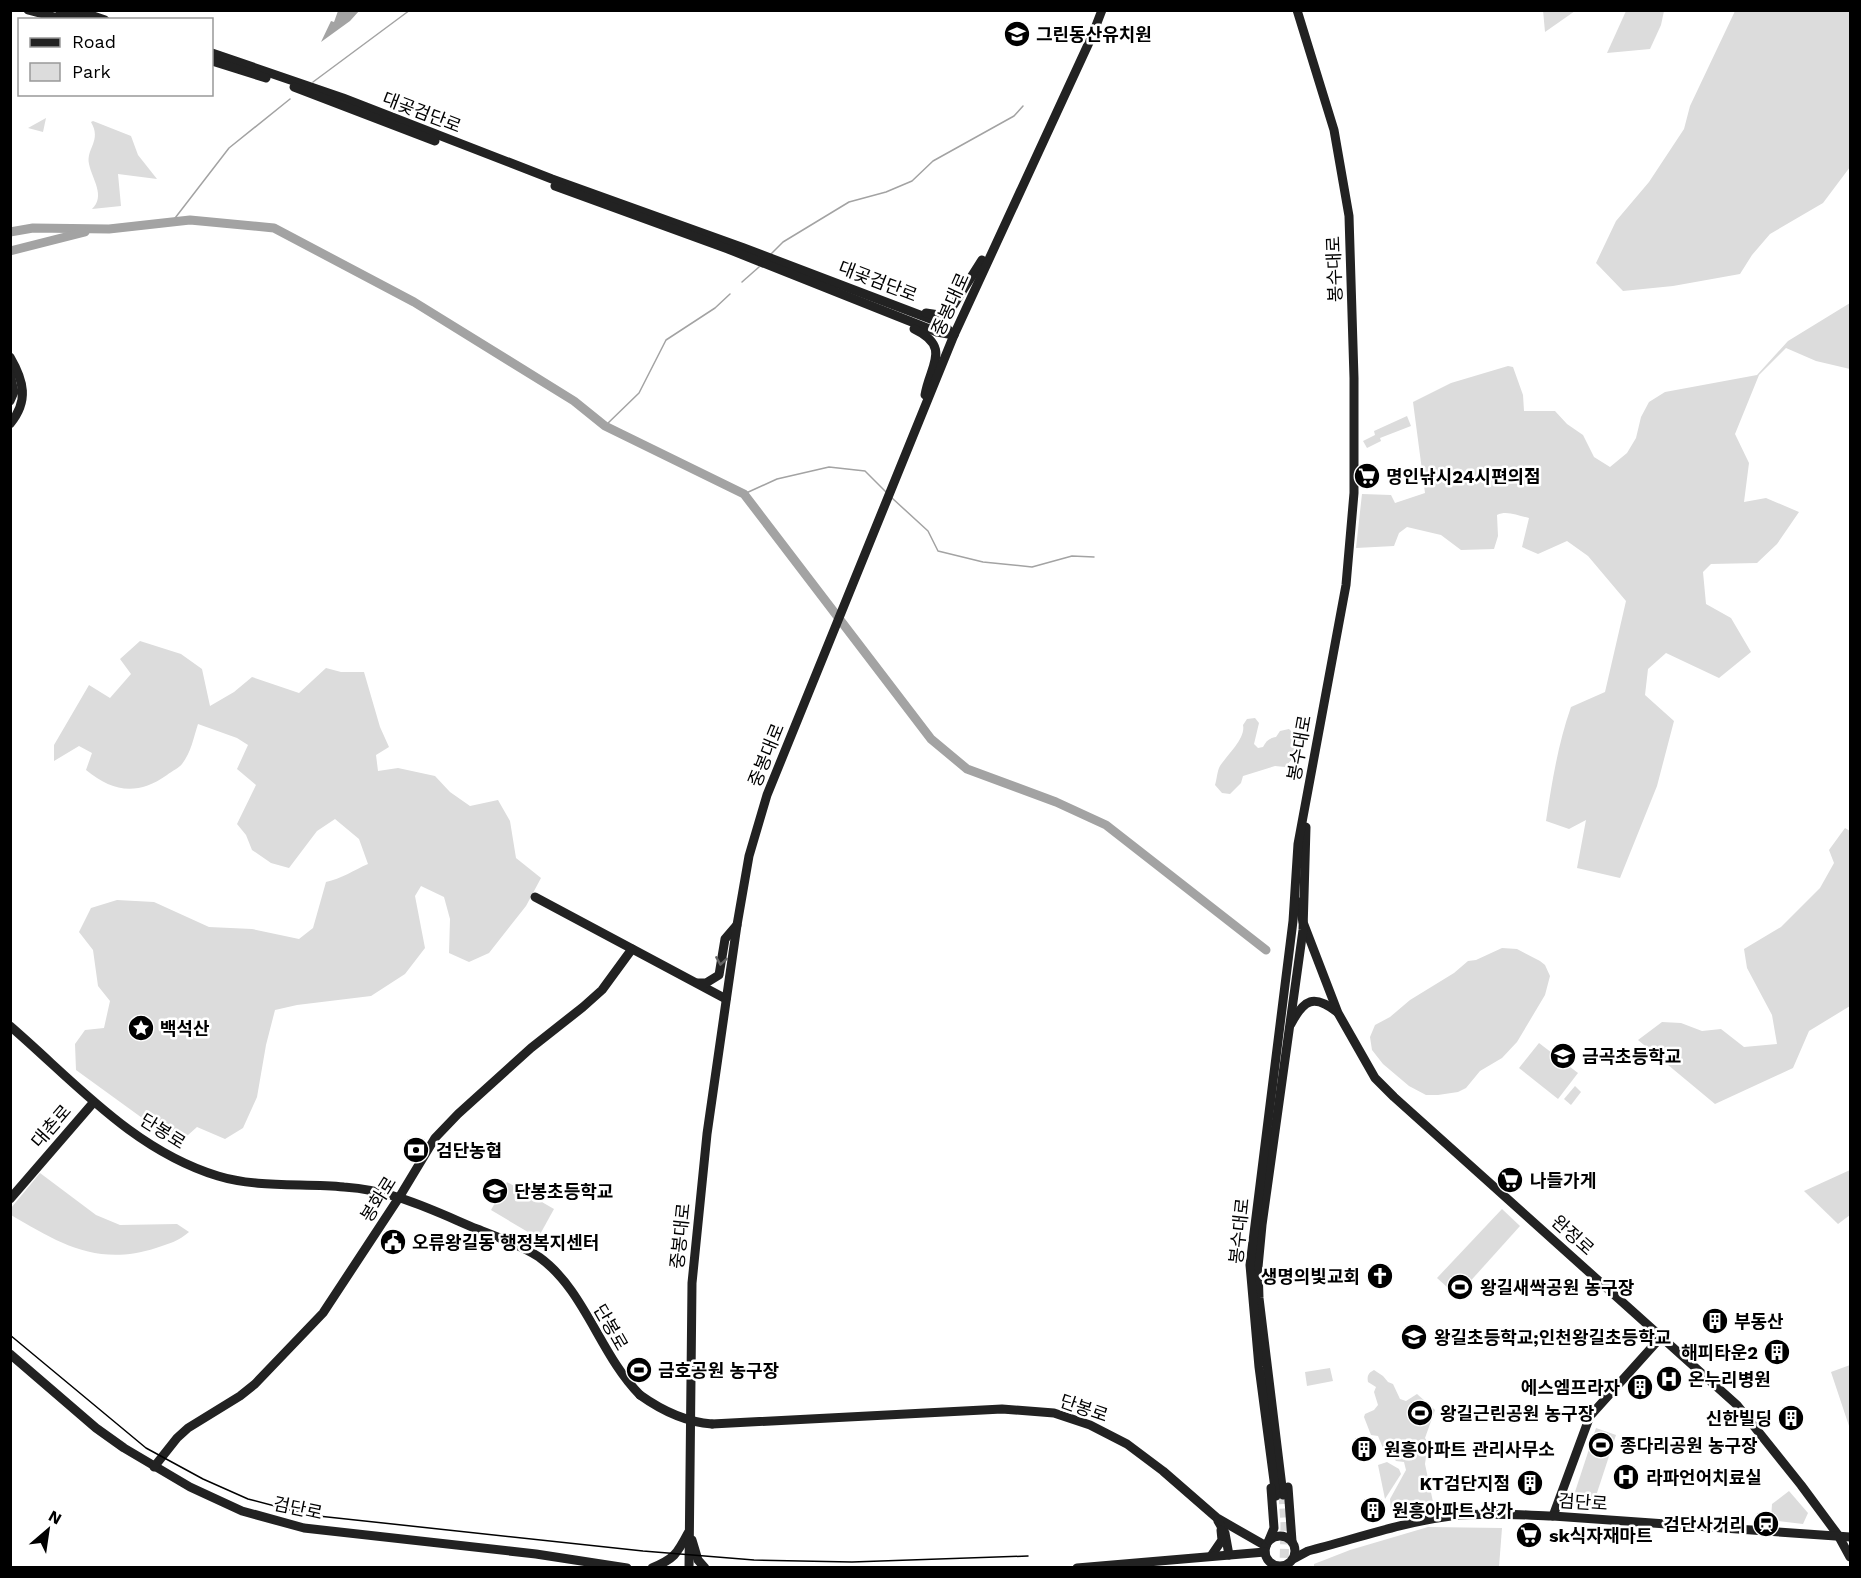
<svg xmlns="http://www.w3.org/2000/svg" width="1861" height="1578" viewBox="0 0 1861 1578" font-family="'Work Sans','Noto Sans KR',sans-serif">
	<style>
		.green { fill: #dcdcdc }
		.water { fill: #a3a3a3 }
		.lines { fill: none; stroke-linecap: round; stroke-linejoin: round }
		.stream { stroke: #a3a3a3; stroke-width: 1.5 }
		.river { stroke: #a3a3a3; stroke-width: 9 }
		.secondary-tunnel { stroke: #d9d9d9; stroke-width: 9; stroke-dasharray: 9 4.5; stroke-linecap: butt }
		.secondary { stroke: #222; stroke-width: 9 }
		.tram { stroke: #000; stroke-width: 1.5 }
		.secondary-bridge { stroke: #222; stroke-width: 9 }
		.oneway { stroke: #646464 }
		.labels { text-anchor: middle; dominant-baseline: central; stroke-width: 5; stroke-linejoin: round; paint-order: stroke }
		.poi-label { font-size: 18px; font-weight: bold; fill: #000; stroke: #fff; text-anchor: start }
		.street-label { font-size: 18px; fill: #000; stroke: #fff }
	</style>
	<rect width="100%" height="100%" fill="#fff"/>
	<g class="green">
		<polygon points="1543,10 1575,10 1575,11 1545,32"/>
		<polygon points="1626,11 1664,11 1661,25 1650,49 1607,53"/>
		<polygon points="1735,11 1850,11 1850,167 1823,203 1770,234 1752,255 1740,274 1673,286 1623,291 1596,263 1616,221 1649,182 1684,129 1690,106"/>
		<polygon points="46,118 43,132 28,128"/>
		<path d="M93 121 131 136 138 155 157 179 118 174 121 206 92 209C106 196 92 179 89 164 86 148 102 141 91 122Z"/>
		<path d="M1850 303V369L1816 361 1786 348 1759 375 1735 434 1749 463 1744 502 1766 498 1799 512 1777 544 1757 563 1711 564 1703 572 1706 604 1731 618 1751 652 1719 678 1666 653 1648 669 1645 695 1674 721 1657 786 1620 878 1577 868 1586 820 1569 829 1546 821C1552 782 1558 744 1571 707L1605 692 1626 601 1588 556 1567 541 1538 554 1522 547 1529 518C1518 516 1507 510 1497 515L1498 536 1494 549 1461 550 1441 535 1407 527 1399 533 1394 546 1356 548 1362 494 1391 495 1395 503 1425 493 1413 402 1451 383 1508 366 1513 367 1523 395 1524 411H1555L1567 424 1583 435 1594 457 1610 467 1627 453 1636 438 1641 417 1649 402 1665 392 1757 375 1788 341Z"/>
		<polygon points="1407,416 1411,426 1380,438 1381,441 1367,448 1363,441 1375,435 1374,431"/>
		<path d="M140 641 181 654 202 669 210 706 234 692 252 677 299 693 326 668 341 672H364L380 727 389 747 376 755 378 771 398 768 435 776 450 792 470 806 498 800 510 821 516 858 541 878 526 906 489 953 469 962 449 953 450 919 444 897 421 886 415 896 425 948 405 974 371 996 297 1005 275 1010 266 1045 257 1097 243 1128 225 1139 197 1127 178 1144 76 1070 75 1044 85 1030 104 1028 110 1001 98 986 93 950 79 932 91 908 117 900 154 902 209 927 252 929 299 939 313 928 326 882C341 879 354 870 368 864L359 839 335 819 317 831 289 868 271 863 252 850 246 835 237 824 256 785 237 769 248 745 237 738 198 724C194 736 191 753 182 764 179 768 172 771 167 775 137 796 113 792 86 770L92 753 79 746 54 761V745L89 685 110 698 131 674 120 659Z"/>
		<path d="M1255 718 1259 723 1254 744 1258 748 1263 747C1266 741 1269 738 1276 737L1280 731 1289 729 1302 742V748L1285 767 1275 766 1243 776 1241 783 1230 794 1222 793 1215 785C1217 779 1217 771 1220 766 1227 755 1246 738 1243 725L1247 719Z"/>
		<polygon points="1845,828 1850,831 1850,1006 1809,1031 1793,1068 1715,1104 1638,1040 1662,1022 1681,1023 1702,1031 1721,1029 1744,1047 1777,1044 1772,1015 1747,968 1744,949 1781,927 1820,888 1834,863 1829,850"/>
		<polygon points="1502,948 1517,949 1540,961 1545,965 1550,976 1545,995 1517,1042 1502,1058 1480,1071 1466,1088 1458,1092 1438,1095 1426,1095 1409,1086 1383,1064 1372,1050 1370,1037 1375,1025 1390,1017 1410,1000 1454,973 1468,961 1476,960"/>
		<polygon points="1539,1043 1578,1073 1558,1099 1519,1068"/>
		<polygon points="1575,1086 1581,1092 1571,1105 1564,1099"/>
		<polygon points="1850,1170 1850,1215 1838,1224 1804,1191"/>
		<path d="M40 1173 96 1215 120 1225 177 1224 189 1232C179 1241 168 1244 156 1248 97 1267 59 1243 11 1215V1208Z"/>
		<polygon points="507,1182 554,1209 538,1238 491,1210"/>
		<polygon points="1502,1209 1520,1226 1457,1296 1437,1278"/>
		<polygon points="1850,1365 1850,1429 1831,1372"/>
		<polygon points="1330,1368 1333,1381 1307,1386 1305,1372"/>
		<path d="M1374 1370 1383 1376 1388 1382 1393 1384 1400 1399 1406 1401 1417 1394 1435 1410 1425 1438 1428 1443 1425 1464 1433 1502 1391 1511 1390 1499 1406 1470 1404 1462 1396 1461 1392 1456 1385 1453 1378 1436 1371 1435 1364 1417 1365 1414 1374 1410 1378 1405 1374 1392 1376 1387 1368 1382C1367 1376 1368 1373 1374 1370Z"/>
		<polygon points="1596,1428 1616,1435 1592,1508 1572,1501"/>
		<polygon points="1387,1462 1399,1469 1401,1474 1385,1499 1378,1465"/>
		<polygon points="1789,1491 1808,1513 1803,1524 1771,1520 1772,1504"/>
		<polygon points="1428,1527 1502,1528 1499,1567 1314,1567 1314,1564 1350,1550"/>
	</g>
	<polygon class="water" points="338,11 359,11 350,21 321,42 331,21 334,22"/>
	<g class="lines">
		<g class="stream">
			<polyline points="313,82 410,10"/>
			<polyline points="172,222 229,148 290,99"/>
			<polyline points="770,255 783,242 849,202 886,192 912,181 933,161 1014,116 1023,106"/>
			<polyline points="742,282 759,267"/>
			<polyline points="605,426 639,393 666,340 715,308 730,294"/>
			<polyline points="744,494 777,479 829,467 865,471 886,492"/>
			<polyline points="892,498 928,531 938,551 983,562 1032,567 1072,556 1094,557"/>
		</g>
		<g class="river">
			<polyline points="10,232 33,228 109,229 190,220 274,228 414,302 574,401 605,426 744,494 931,739 967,769 1056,802 1106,825 1266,950"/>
			<polyline points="10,251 85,232"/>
		</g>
		<polyline class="secondary-tunnel" points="1283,1495 1285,1524 1284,1568"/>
		<g class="secondary">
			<polyline points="28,10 66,20"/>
			<polyline points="76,10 105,20"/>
			<polyline points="60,12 83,20"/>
			<polyline points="212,53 343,98 552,179 744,248 941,323 954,335"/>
			<polyline points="212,61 266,78"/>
			<polyline points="294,87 435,141"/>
			<polyline points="555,186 728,249 937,332 954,335"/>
			<polyline points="926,313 939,315 949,312 982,260"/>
			<path d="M914 329C952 347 930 365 925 395"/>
			<path d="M10 357C24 381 29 401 10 424"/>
			<polyline points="10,374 14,392 10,401"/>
			<polyline points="535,897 726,999"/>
			<polyline points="1299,902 1303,922 1338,1013 1375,1078 1394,1097 1737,1405 1801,1485 1838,1535 1850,1557"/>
			<polyline points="698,983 706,983 719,975 725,939 737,925"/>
			<path d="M1291 1024C1304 999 1314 994 1337 1012"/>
			<path d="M10 1026C75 1082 133 1150 218 1176 257 1188 303 1183 344 1187 393 1190 432 1210 477 1229 497 1237 521 1245 539 1257 585 1290 600 1355 640 1395"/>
			<polyline points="10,1199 93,1103"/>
			<polyline points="10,1354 96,1428 124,1448 190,1487 242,1511 304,1528 536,1554 627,1568"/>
			<polyline points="712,1424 1002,1409 1054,1413 1090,1425 1127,1444 1163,1471 1217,1518 1266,1546"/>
			<polyline points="154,1467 177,1438 188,1428 240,1396 255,1384 323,1313 400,1196 435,1138 458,1114 531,1048 583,1007 602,990 632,949"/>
			<polyline points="1288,1487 1292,1541"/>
			<path d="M1283 1495 1259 1298 1258 1267 1262 1225 1303 930C1304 896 1305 862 1306 827"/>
			<polyline points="1276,1496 1259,1367 1250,1265 1293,921 1298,844 1346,585 1354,493 1354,378 1349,216 1334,130 1297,10"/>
			<polyline points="1553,1516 1590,1416 1662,1336"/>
			<polyline points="1218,1521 1225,1533 1229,1555"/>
			<circle cx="1280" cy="1551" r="15"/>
			<polyline points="692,1540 698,1560 705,1568"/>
			<polyline points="1269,1540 1274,1528 1271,1488"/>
			<polyline points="1211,1556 1222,1540 1221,1530"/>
			<path d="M1295 1558 1308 1551C1355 1539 1403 1522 1451 1516 1485 1512 1520 1515 1553 1516L1850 1537"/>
			<path d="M652 1568C674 1559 677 1554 688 1533"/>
			<polyline points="689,1568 692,1283 707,1134 737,925 749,856 767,795 954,335 1092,36 1102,10"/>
			<polyline points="1077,1568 1265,1552"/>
		</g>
		<polyline class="tram" points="10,1335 146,1448 203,1479 248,1499 309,1515 643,1551 754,1560 852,1562 1028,1556"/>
		<path class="secondary-bridge" d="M640 1395C661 1410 686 1422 712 1424"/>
	</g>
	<defs><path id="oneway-chevron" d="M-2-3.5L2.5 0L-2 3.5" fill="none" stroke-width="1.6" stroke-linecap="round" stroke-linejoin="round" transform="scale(1.5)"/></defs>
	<use class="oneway" href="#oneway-chevron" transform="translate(721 961) rotate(99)"/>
	<defs>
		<g id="school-disc" transform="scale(1.35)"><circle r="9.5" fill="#000" stroke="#fff"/><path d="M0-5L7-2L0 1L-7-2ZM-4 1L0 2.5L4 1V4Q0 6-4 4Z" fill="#fff"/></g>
		<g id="supermarket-disc" transform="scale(1.35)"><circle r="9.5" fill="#000" stroke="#fff"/><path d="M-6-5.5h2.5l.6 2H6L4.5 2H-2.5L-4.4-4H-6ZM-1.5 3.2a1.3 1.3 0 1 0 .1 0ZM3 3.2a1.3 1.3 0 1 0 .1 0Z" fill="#fff"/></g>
		<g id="sight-disc" transform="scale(1.35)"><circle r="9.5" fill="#000" stroke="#fff"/><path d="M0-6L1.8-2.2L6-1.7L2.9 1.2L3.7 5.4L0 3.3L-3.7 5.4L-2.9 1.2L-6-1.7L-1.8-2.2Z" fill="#fff"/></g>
		<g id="bank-disc" transform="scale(1.35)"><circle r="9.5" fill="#000" stroke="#fff"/><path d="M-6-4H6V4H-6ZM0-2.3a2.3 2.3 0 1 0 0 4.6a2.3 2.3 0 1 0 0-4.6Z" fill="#fff"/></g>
		<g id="civic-disc" transform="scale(1.35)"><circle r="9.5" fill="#000" stroke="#fff"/><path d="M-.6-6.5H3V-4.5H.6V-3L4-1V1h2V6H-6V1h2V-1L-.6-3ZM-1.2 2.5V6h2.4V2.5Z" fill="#fff"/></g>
		<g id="church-disc" transform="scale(1.35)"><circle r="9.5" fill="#000" stroke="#fff"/><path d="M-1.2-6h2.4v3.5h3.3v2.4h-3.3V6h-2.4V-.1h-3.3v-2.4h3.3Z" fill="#fff"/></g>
		<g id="stadium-disc" transform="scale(1.35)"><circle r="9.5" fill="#000" stroke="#fff"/><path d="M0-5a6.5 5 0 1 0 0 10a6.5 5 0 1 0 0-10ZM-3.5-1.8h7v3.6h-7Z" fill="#fff"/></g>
		<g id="building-disc" transform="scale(1.35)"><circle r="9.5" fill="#000" stroke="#fff"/><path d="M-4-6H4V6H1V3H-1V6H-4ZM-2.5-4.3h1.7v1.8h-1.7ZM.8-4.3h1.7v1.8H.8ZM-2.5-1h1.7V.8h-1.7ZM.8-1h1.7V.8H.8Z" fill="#fff"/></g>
		<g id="hospital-disc" transform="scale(1.35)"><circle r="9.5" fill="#000" stroke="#fff"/><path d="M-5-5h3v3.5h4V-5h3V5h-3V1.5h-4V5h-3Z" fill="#fff"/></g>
		<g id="station-disc" transform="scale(1.35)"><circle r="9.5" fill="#000" stroke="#fff"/><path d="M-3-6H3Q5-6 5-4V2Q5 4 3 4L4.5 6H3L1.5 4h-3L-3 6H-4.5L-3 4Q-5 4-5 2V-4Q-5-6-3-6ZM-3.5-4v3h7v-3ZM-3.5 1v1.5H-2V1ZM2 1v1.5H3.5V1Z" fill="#fff"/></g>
	</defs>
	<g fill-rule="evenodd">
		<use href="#school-disc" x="1017" y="34"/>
		<use href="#supermarket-disc" x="1367" y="476"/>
		<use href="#sight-disc" x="141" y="1028"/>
		<use href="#school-disc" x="1563" y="1056"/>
		<use href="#bank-disc" x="416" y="1150"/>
		<use href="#supermarket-disc" x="1510" y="1180"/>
		<use href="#school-disc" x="495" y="1191"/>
		<use href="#civic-disc" x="393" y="1242"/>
		<use href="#church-disc" x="1380" y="1276"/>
		<use href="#stadium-disc" x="1460" y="1287"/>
		<use href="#building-disc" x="1715" y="1321"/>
		<use href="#school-disc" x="1414" y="1337"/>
		<use href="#building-disc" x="1777" y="1352"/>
		<use href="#stadium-disc" x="639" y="1370"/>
		<use href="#hospital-disc" x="1669" y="1379"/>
		<use href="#building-disc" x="1640" y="1387"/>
		<use href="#stadium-disc" x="1420" y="1413"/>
		<use href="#building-disc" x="1791" y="1418"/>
		<use href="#stadium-disc" x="1601" y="1445"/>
		<use href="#building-disc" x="1364" y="1449"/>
		<use href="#hospital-disc" x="1626" y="1477"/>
		<use href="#building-disc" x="1530" y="1483"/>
		<use href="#building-disc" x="1373" y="1510"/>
		<use href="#station-disc" x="1766" y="1524"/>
		<use href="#supermarket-disc" x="1529" y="1535"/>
	</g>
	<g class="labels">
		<g class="poi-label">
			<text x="1036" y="34">그린동산유치원</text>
			<text x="1386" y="476">명인낚시24시편의점</text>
			<text x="160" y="1028">백석산</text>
			<text x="1582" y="1056">금곡초등학교</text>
			<text x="436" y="1150">검단농협</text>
			<text x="1530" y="1180">나들가게</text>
			<text x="514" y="1191">단봉초등학교</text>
			<text x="412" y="1242">오류왕길동 행정복지센터</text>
			<text x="1360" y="1276" text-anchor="end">생명의빛교회</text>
			<text x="1480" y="1287">왕길새싹공원 농구장</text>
			<text x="1734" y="1321">부동산</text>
			<text x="1434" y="1337">왕길초등학교;인천왕길초등학교</text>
			<text x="1758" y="1352" text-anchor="end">해피타운2</text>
			<text x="658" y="1370">금호공원 농구장</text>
			<text x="1688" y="1379">온누리병원</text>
			<text x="1620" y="1387" text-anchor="end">에스엠프라자</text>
			<text x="1440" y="1413">왕길근린공원 농구장</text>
			<text x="1772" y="1418" text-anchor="end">신한빌딩</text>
			<text x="1620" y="1445">종다리공원 농구장</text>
			<text x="1384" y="1449">원흥아파트 관리사무소</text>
			<text x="1646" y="1477">라파언어치료실</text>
			<text x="1510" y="1483" text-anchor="end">KT검단지점</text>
			<text x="1392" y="1510">원흥아파트 상가</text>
			<text x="1746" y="1524" text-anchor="end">검단사거리</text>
			<text x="1549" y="1535">sk식자재마트</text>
		</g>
		<g class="street-label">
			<text transform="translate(422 112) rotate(21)">대곶검단로</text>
			<text transform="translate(1334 269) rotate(-92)">봉수대로</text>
			<text transform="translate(878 281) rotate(21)">대곶검단로</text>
			<text transform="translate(950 304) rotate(-66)">중봉대로</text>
			<text transform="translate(1299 748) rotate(-80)">봉수대로</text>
			<text transform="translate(766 755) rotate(-68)">중봉대로</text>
			<text transform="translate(51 1126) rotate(-49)">대촌로</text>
			<text transform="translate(163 1131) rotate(32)">단봉로</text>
			<text transform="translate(378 1199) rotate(-58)">봉화로</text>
			<text transform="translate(1239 1231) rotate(-84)">봉수대로</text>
			<text transform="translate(1573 1235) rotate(42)">완정로</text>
			<text transform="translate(680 1236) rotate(-84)">중봉대로</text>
			<text transform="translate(611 1327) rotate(60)">단봉로</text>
			<text transform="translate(1084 1408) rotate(19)">단봉로</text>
			<text transform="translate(1583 1502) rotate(4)">검단로</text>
			<text transform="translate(298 1508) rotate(12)">검단로</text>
		</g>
	</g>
	<rect width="1861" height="1578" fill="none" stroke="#000000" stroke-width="24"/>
	<rect x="18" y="18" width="195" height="78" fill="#ffffff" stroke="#999999" stroke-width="1.5"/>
	<rect x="30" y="38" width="30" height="9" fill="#222222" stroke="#999999" stroke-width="1.5"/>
	<text x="72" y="48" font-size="18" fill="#000000">Road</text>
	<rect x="30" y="63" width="30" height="18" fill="#dcdcdc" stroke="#999999" stroke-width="1.5"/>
	<text x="72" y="78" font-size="18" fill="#000000">Park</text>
	<g transform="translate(48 1530) rotate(29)" stroke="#ffffff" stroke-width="4.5" paint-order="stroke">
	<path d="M0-4.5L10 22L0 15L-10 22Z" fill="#000000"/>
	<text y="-9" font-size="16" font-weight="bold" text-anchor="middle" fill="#000000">N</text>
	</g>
</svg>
